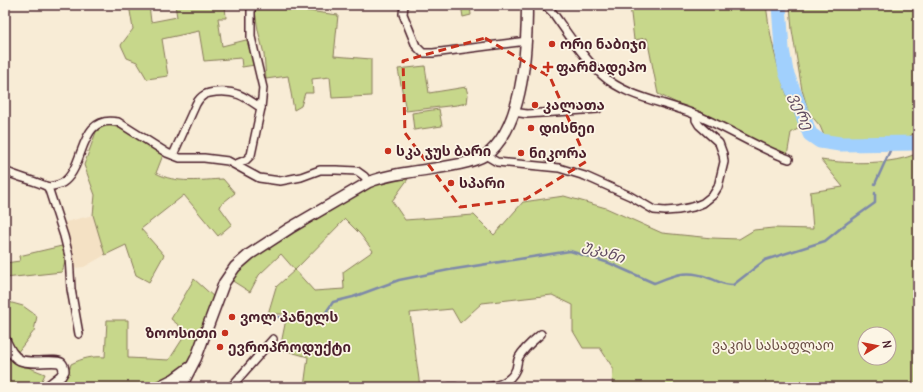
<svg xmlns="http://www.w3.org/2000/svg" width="923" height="392" viewBox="0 0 923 392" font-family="Delius,'Noto Sans Georgian',sans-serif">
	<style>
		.built { fill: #f4e1c4 }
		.green { fill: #c7d78b; stroke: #887b5b; fill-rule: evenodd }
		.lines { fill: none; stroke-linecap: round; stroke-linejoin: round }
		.stream { stroke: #7e89a9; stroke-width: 2.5 }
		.river { stroke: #a1d0fd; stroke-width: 15 }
		.minor-casing { stroke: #4a1f2b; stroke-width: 10 }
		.tertiary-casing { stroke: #4a1f2b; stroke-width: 12 }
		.secondary-casing { stroke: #4a1f2b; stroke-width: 13 }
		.minor { stroke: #fcf5e5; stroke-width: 7 }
		.tertiary { stroke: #fcf5e5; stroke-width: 9 }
		.secondary { stroke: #fcf5e5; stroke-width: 10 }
		.marked { fill: none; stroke: #c8321e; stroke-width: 3; stroke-dasharray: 8 5; stroke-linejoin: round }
		.poi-dot { fill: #c8321e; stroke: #fcf5e5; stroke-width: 1.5 }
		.labels { text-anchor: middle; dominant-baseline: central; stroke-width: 3.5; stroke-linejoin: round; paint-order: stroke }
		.poi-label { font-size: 14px; font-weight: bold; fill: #4a1f2b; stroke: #fcf5e5; text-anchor: start }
		.park-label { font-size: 14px; fill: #694d43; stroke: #fcf5e5 }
		.water-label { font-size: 15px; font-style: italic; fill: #604b60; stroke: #fcf5e5 }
	</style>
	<rect width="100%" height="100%" fill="#f8ecd6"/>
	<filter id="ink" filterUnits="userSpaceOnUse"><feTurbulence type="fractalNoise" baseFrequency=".025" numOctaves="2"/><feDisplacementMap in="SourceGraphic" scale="8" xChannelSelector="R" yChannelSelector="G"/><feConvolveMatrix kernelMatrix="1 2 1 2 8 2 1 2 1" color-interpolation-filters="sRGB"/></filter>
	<g filter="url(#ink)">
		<polygon class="built" points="93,215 105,255 84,267 74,268 62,223"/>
		<g class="green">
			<polygon points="129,5 149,5 151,22 177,17 175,5 225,5 226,18 218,18 222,46 250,39 255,65 242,67 241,58 204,61 199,31 162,39 168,76 147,79 137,62 127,58 121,45 133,29"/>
			<polygon points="254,5 282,5 285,8 338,15 334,56 371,59 371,96 332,98 330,77 312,79 313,93 305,93 301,106 294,110 288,76 266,79 264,54 258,30"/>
			<polygon points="461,5 470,5 471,15 463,17"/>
			<path d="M630 5H766C771 45 782 91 801 127L791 133 787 156 658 94 647 38 634 40Z"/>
			<polygon points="790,5 918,5 918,131 899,143 839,143 825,138 820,126 809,113 802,90 792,30"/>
			<polygon points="425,66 429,93 466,87 468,95 467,103 457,105 406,111 398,69"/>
			<polygon points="439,109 442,126 414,130 412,113"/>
			<path d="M105 125C120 126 127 132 139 140 147 145 155 150 163 155L156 173C175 184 202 180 223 179L235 193 219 206 232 224 218 236 184 195 141 229 164 255 149 282 136 275 126 245 105 255 93 215 95 195 84 165 96 132Z"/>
			<path d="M918 153V387H612L613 368 600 348H583L573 331V305L552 295 482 303 460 323 452 309 410 313 420 387H304L308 357 280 349 287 314H268L276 287 295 270 281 254 259 275 250 292 231 280 251 259 373 185 390 181 408 179 392 201 405 220 474 215 494 235 523 202 564 196 606 208 662 233 712 238 739 239 754 230 773 228 813 229 810 192 843 187 821 160C849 164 893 165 918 153ZM345 219 360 234 373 251 343 272 344 289 314 291 295 270ZM865 334H889V358H865Z"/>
			<polygon points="66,245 67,256 62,272 5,278 5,263 20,261 19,256"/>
			<path d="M194 279 215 298 190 360 172 378 155 387H53L69 371 71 364C83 358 92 356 105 357L107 320H128V358L169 360 187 332 171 319Z"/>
			<path d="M5 301 23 306 37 316 34 331 17 353C1 333 5 325 5 301Z"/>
			<polygon points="5,347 15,362 45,374 39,387 5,387"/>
		</g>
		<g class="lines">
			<g class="stream">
				<polyline points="875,184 893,144"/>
				<path d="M275 317 322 318 333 302 353 297 399 280 449 270 570 251 609 263 654 283C675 275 687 269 709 278 719 281 722 285 733 285L765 260 825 241 847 223 875 203V193"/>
			</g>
			<polyline class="river" points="779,5 782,49 786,72 810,134 820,141 840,144 918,143"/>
			<g class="minor-casing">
				<g id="minor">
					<polyline points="404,5 403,14 416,46 423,53 433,53 527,41"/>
					<path d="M542 5 547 7 553 13C568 34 583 57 602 75 627 98 666 102 696 115 728 128 757 148 789 159"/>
					<polyline points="513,112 527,114 598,109"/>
					<path d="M173 155 196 104C201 95 206 93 216 92 236 90 245 97 261 108"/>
					<polyline points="485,155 497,162 559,168 585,176 630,196 654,210 665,211 678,210 693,207 703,203 713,195 718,187 724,162 723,154 719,143 699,125 696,120 696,115"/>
					<polyline points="236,164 246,160 251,155 261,108 263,88 251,37 251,5"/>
					<path d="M5 171C19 178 34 180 48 187 54 186 61 185 65 181 86 163 79 114 118 122L167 153 180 158H204L228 161 259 178 280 181 301 177 320 170H336L357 171 364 176 369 182"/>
					<polyline points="48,187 64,236 69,256 71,289 79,334"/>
					<polyline points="231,387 273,339"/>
					<polyline points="450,387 455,387"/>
					<path d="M485 387C497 386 511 382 516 369 517 366 517 361 519 357 524 348 533 341 541 334"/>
				</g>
			</g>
			<g class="tertiary-casing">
				<path id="tertiary" d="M5 340C9 348 12 356 20 360 31 365 55 359 61 363 63 365 64 368 64 371L61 376 47 387"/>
			</g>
			<g class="secondary-casing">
				<g id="secondary">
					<polyline points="158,387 174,379 189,368"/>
					<path d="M181 387 196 358 224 283 235 267 250 254 290 228 369 182C401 170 435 171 468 162 475 160 484 157 490 152 524 121 527 48 527 5"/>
				</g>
			</g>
			<use href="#minor" class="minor"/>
			<use href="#tertiary" class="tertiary"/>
			<use href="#secondary" class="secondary"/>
		</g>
	</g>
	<path class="marked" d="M485 38 550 77 587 161 526 199 460 207 405 133 403 61Z"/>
	<g class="poi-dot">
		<circle cx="552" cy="44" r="4"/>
		<path d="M546 61h4v4h4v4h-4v4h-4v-4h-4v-4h4z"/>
		<circle cx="535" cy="105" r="4"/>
		<circle cx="531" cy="128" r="4"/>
		<circle cx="388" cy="151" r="4"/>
		<circle cx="521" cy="153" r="4"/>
		<circle cx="451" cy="183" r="4"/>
		<circle cx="232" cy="317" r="4"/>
		<circle cx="225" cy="333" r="4"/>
		<circle cx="220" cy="347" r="4"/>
	</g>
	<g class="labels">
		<g class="poi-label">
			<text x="560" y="44">ორი ნაბიჯი</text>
			<text x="556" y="67">ფარმადეპო</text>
			<text x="543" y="105">კალათა</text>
			<text x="539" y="128">დისნეი</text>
			<text x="396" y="151">სკა ჯუს ბარი</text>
			<text x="529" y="153">ნიკორა</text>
			<text x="459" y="183">სპარი</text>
			<text x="240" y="317">ვოლ პანელს</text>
			<text x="217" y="333" text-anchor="end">ზოოსითი</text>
			<text x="228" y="347">ევროპროდუქტი</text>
		</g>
		<g class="park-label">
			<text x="773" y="345">ვაკის სასაფლაო</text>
		</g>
		<g class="water-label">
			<text transform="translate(802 111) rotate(67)">ვერე</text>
			<text transform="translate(604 251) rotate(19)">უკანი</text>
		</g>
	</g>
	<rect width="923" height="392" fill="none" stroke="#fcf5e5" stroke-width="20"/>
	<rect x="10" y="10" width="903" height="372" fill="none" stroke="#4a1f2b" stroke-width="1.5" filter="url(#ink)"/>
	<g transform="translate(877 346) rotate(80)"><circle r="19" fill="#fcf5e5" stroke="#b59f9b"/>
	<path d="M0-3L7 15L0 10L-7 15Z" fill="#c8321e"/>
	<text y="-6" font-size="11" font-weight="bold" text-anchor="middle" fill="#4a1f2b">N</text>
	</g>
</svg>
